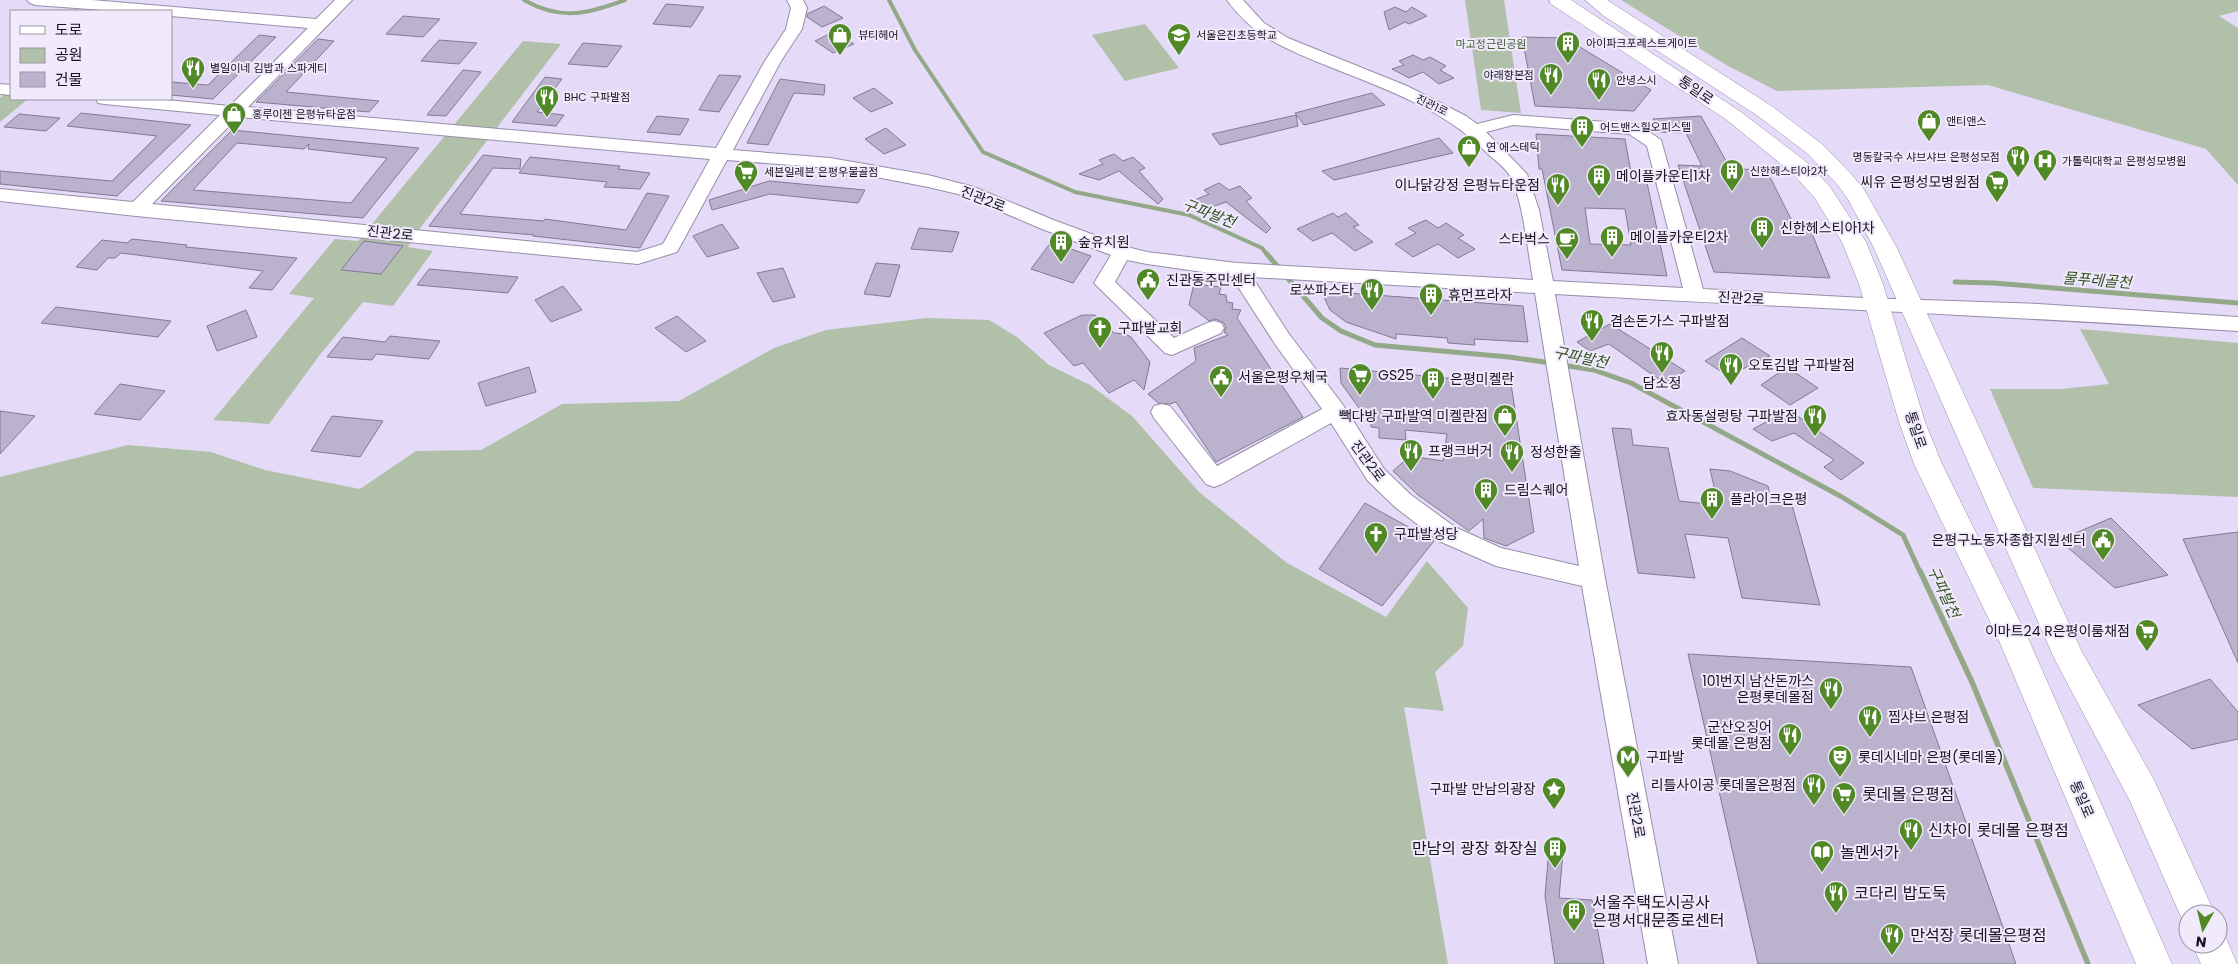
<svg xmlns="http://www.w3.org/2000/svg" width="2238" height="964" viewBox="0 0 2238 964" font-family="Poppins,'Noto Sans KR',sans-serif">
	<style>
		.green { fill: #b1c0a9 }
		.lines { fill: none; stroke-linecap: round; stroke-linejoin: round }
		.stream-far2 { stroke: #92a887; stroke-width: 4 }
		.stream-far1 { stroke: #92a887; stroke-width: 5 }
		.stream { stroke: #92a887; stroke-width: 5.5 }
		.building { fill: #bbb2ce; stroke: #827a94; fill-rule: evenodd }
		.minor-casing { stroke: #978ea9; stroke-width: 2 }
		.major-casing { stroke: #978ea9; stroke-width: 1 }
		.minor { fill: #fff; fill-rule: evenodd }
		.major { fill: #fff; fill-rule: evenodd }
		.labels { text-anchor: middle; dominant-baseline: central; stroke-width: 4; stroke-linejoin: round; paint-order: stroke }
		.far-poi-label { font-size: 11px; fill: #17141e; stroke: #f0eafc; text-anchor: start }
		.far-park-label { font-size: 11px; fill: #42602f; stroke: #f0eafc }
		.far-street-label { font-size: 11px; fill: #17141e; stroke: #f0eafc }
		.street-label { font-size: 14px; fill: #17141e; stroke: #f0eafc }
		.poi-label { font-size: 14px; fill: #17141e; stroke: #f0eafc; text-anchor: start }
		.water-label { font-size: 15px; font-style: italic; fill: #32501f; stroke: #f0eafc }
		.near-poi-label { font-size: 16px; fill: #17141e; stroke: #f0eafc; text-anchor: start }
	</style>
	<rect width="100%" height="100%" fill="#e5dbf8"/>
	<g class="green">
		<polygon points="1465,0 1504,0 1521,113 1481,110"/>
		<polygon points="1621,0 2238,0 2238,11 2219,16 2238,28 2238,185 2206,149 1988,85 1777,91 1728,66"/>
		<polygon points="1145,24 1179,68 1125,81 1092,35"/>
		<polygon points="523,41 561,44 414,236 408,247 433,251 393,306 363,302 319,356 269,424 213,420 314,298 289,294 335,239 358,241"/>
		<polygon points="11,88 11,99 28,99 0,122 0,98"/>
		<polygon points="927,318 989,320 1017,337 1049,365 1090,385 1132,416 1199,492 1287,563 1386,617 1427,561 1468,608 1463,646 1435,672 1444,711 1404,707 1448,964 0,964 0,477 128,445 211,452 265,470 360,489 416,451 481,450 562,404 679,401 774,348 826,330"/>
		<polygon points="2080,329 2238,343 2238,497 2033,488 1990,389 2062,389 2109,384"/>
	</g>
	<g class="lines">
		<g class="stream-far2">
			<path d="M524 0C561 21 587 14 625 0"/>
			<polyline points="889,0 915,50 983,152 1075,192 1189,215 1262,248 1268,256"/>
		</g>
		<g class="stream-far1">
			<polyline points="1267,254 1322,318 1341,331 1375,345 1509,357 1551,363"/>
			<polyline points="1955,282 1993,283 2238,303"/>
			<polyline points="1562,365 1594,370 1631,383 1842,497 1903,535 1920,572"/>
		</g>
		<polyline class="stream" points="1920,571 1972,682 2088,964"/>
	</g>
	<g class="building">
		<polygon points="666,4 704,7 691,27 653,24"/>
		<polygon points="824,6 843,18 822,27 807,17 807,14"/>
		<polygon points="1395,7 1406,12 1412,7 1427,16 1409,24 1405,22 1389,30 1384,12"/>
		<polygon points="403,16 440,19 423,37 386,34"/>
		<polygon points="835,31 854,44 833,53 815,41"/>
		<polygon points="259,35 276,37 213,99 171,95 171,82 208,85"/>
		<polygon points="1522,37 1565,38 1651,90 1634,111 1535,106"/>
		<polygon points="318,39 334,41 286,92 379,101 369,112 256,102"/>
		<polygon points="439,40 477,43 459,64 421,61"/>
		<polygon points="583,43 622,46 607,67 568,64"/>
		<polygon points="1413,55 1423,60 1430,57 1446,66 1440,70 1454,78 1439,84 1423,72 1409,78 1392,69 1404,65 1399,61"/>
		<polygon points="463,70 481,72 446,116 427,115"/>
		<polygon points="719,75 741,76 719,112 699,110"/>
		<polygon points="545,77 562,79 537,112 564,115 556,126 512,122"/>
		<polygon points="780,79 825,85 824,95 794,93 768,145 747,143"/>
		<polygon points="874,88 893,103 871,112 853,98"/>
		<polygon points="1372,93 1385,105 1304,125 1295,113"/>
		<polygon points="81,113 191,125 117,196 0,184 0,171 112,181 157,136 67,126"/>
		<polygon points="19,114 60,118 46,131 4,127"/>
		<polygon points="1296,115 1298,126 1220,145 1212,134"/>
		<polygon points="657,116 689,119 680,135 647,132"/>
		<polygon points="1701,116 1730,168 1767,171 1794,225 1809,226 1830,278 1714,272 1678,165 1702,166 1686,133 1660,132 1653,119"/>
		<polygon points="886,128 906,145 884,154 865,139"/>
		<path d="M232 130 314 138 419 148 363 218 161 201ZM237 143 304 149 309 144 308 149 387 158 351 203 193 190Z"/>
		<path d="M1536 134 1625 139 1632 178H1646L1667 276 1562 270 1542 169H1539ZM1585 208 1625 209 1631 245 1590 244Z"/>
		<polygon points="1439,138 1453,153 1334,180 1322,171"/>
		<polygon points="1114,154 1123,161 1133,157 1145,168 1139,171 1163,199 1158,204 1119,171 1099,180 1079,174 1103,164 1099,160"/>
		<polygon points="483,155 521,159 520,169 493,168 460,214 544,221 545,219 626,230 647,193 669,196 640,248 533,236 534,235 429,226"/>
		<polygon points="530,157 620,166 618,169 650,173 640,189 604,187 607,182 519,173"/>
		<polygon points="769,181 865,190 858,203 770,194 712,210 709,200"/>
		<polygon points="1219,183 1229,190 1240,186 1252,198 1246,201 1271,228 1266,233 1226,202 1212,207 1195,200 1209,194 1204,190"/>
		<polygon points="1333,213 1338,217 1346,213 1359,225 1353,227 1373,242 1355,251 1332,233 1313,241 1297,229"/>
		<polygon points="1426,220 1438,228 1446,223 1464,235 1458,238 1475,249 1458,258 1438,244 1413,257 1395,244 1416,233 1408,228"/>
		<polygon points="722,224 739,248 707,257 693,236"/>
		<polygon points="919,228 959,232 952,252 911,249"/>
		<polygon points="132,239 187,245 186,247 297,258 272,290 249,288 263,271 121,253 115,258 108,258 97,270 76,267 102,240 127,243"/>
		<polygon points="364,241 403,246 381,274 341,270"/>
		<polygon points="1051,242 1091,256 1073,283 1031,269"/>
		<polygon points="876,263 900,265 890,297 864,294"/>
		<polygon points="783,268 795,297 773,302 757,273"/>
		<polygon points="429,269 518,277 508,293 417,285"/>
		<polygon points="1194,284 1221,287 1219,294 1226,295 1227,302 1233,303 1232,309 1241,310 1237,318 1303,417 1216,462 1176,402 1170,404 1158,403 1148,394 1196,361 1194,348 1228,335 1224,332 1226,327 1223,322 1215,319 1209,321 1189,305"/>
		<polygon points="563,286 582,310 551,322 535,300"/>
		<polygon points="1321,291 1523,306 1528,342 1474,339 1475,345 1448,343 1447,338 1396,334 1396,339 1346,322 1330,310"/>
		<polygon points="56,307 171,321 158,337 41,323"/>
		<polygon points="246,310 257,337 217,351 207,326"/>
		<polygon points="1082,315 1095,315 1114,333 1125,334 1131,337 1150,362 1144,390 1134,380 1109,393 1083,363 1074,366 1044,333"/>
		<polygon points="677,316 706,341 686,352 655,328"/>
		<polygon points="1610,324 1660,355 1685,371 1664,383 1609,344 1590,351 1577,342"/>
		<polygon points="390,336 440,341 429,359 376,354 372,360 327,357 343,337 385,342"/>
		<polygon points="1742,338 1770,356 1728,376 1705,361"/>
		<polygon points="529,367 536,392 486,406 478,383"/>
		<polygon points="1787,367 1818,388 1790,405 1761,385"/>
		<polygon points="1340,368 1511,384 1534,532 1506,546 1484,538 1483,519 1469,531 1418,495 1393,471 1410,456 1443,461 1447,434 1405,430 1406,440 1379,438 1379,428 1371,427 1371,417 1364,415 1341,383"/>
		<polygon points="120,384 165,391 140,420 94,414"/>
		<polygon points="1789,410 1864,463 1841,480 1824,467 1834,460 1794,433 1772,441 1753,429"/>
		<polygon points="0,411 35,416 0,454"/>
		<polygon points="332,416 383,421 360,457 311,451"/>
		<polygon points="1612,428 1631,429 1633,445 1668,448 1679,501 1718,505 1710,469 1730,471 1768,486 1772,503 1792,505 1820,605 1742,598 1728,538 1685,534 1695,578 1638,573"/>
		<polygon points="1365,503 1434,541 1382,606 1319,569"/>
		<polygon points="2111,518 2168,575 2115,588 2059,540"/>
		<polygon points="2238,532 2238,663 2183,539"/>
		<polygon points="1688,654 1911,667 2016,964 1758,964"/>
		<polygon points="2210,679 2238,712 2238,739 2192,749 2138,705"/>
		<polygon points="1549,849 1563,853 1559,898 1592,900 1604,964 1555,964 1545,896"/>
	</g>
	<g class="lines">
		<g class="minor-casing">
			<g id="minor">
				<path d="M27 0H92L316 19 335 0H352L248 107 716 148 765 61 786 29 791 8 787 0H803L807 8 802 29 781 61 733 150 830 158 928 175 974 187 1056 221 1127 247 1147 252 1237 263 1533 280C1528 253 1523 199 1510 176 1505 167 1493 159 1486 152 1444 109 1385 89 1330 67 1289 50 1254 38 1227 0H1243L1264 23 1288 38 1407 86 1466 116 1477 124 1513 115 1633 124 1639 125 1661 140 1703 289 1863 298 2038 304 2238 317V331C2011 316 1783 307 1555 294L1605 578 1678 964H1648L1582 586 1496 566 1439 541 1395 507 1368 481 1331 423 1222 484 1214 487 1206 484 1154 418 1151 412 1154 406 1162 404 1170 406 1217 466 1322 409 1275 344 1231 276 1147 264 1127 260 1115 282 1174 338 1207 323 1214 321 1221 323 1224 328 1221 333 1172 355 1165 353 1094 283 1111 255 1042 229 962 195 928 187 830 168 727 160 677 252 638 264 136 216 0 201V189L133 202 220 115 104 104 98 103 96 99H156L230 106 308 28 171 16V11H116L35 5 30 3ZM238 117 710 159 663 244 637 252 152 204ZM1513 125 1629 134 1647 146 1683 288 1553 281 1539 210 1527 174 1486 132ZM1252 277 1535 293 1579 566 1501 548 1455 527 1411 495 1384 469 1343 405 1289 334Z"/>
				<polygon points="0,84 11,85 11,95 0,94"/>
			</g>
		</g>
		<g class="major-casing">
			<g id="major">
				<polygon points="1549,0 1571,0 1741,112 1809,164 1830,187 1866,242 1883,284 1925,422 1942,464 2027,636 2172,964 2136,964 1997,636 1914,464 1899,422 1859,284 1842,242 1814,197 1793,174 1727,120 1551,4"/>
				<polygon points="1585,0 1607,0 1773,107 1823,145 1852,175 1865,191 1897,248 2082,652 2154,780 2215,914 2188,914 2188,928 2185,926 2130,801 2055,660 1874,248 1848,199 1837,184 1808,154 1758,116 1604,16"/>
				<polygon points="2218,929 2223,931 2237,964 2201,964 2192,944 2218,944"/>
			</g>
		</g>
		<use href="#minor" class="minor"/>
		<use href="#major" class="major"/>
	</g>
	<defs>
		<g id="shop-pin" transform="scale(1.25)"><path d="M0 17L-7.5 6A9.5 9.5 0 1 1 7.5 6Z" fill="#508925" stroke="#f0eafc"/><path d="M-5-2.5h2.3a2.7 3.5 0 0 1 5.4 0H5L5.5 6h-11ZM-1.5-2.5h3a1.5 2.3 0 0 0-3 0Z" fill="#fff"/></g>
		<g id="school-pin" transform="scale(1.25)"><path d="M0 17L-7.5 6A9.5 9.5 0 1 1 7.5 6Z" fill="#508925" stroke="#f0eafc"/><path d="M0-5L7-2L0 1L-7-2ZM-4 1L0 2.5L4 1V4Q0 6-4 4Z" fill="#fff"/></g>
		<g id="building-pin" transform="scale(1.25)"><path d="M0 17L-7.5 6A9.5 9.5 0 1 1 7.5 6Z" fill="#508925" stroke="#f0eafc"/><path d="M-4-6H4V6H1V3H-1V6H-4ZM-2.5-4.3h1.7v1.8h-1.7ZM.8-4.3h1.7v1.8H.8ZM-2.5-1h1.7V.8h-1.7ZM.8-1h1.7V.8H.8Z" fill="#fff"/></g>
		<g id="restaurant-pin" transform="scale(1.25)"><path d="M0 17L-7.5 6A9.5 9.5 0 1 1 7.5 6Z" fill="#508925" stroke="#f0eafc"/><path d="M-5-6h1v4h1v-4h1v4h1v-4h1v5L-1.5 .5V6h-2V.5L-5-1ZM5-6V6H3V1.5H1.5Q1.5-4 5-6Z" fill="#fff"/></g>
		<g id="hospital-pin" transform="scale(1.25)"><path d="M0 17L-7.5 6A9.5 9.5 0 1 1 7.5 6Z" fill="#508925" stroke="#f0eafc"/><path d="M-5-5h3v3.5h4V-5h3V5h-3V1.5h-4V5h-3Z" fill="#fff"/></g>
		<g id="supermarket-pin" transform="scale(1.25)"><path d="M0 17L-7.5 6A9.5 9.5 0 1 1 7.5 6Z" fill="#508925" stroke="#f0eafc"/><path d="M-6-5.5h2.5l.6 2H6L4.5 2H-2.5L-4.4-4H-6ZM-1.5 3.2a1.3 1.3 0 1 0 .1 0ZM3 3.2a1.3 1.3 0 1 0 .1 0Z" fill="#fff"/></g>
		<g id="cafe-pin" transform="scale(1.25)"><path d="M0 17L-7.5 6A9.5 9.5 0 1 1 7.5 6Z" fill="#508925" stroke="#f0eafc"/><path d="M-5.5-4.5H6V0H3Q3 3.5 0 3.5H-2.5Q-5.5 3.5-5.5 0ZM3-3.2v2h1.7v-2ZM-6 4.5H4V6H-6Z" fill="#fff"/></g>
		<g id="civic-pin" transform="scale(1.25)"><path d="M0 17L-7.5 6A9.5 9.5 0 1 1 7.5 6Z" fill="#508925" stroke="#f0eafc"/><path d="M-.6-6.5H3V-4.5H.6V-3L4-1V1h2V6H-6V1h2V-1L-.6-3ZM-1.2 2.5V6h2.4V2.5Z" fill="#fff"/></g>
		<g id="church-pin" transform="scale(1.25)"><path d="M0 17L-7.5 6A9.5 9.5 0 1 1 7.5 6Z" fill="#508925" stroke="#f0eafc"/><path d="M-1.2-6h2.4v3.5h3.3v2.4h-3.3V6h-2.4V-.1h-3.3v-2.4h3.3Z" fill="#fff"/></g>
		<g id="metro-pin" transform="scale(1.25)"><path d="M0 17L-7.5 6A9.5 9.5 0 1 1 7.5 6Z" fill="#508925" stroke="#f0eafc"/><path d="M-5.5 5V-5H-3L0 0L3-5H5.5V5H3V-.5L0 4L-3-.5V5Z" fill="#fff"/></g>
		<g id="theatre-pin" transform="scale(1.25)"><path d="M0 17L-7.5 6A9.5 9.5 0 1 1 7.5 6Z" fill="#508925" stroke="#f0eafc"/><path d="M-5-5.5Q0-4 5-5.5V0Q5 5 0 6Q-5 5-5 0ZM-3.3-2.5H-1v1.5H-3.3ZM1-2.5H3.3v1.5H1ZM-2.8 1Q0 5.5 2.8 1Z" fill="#fff"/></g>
		<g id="sight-pin" transform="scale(1.25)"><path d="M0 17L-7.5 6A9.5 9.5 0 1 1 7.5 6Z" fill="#508925" stroke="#f0eafc"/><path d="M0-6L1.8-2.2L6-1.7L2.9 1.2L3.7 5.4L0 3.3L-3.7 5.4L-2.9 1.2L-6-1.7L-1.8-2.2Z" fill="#fff"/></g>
		<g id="library-pin" transform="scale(1.25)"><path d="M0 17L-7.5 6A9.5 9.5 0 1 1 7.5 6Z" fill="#508925" stroke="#f0eafc"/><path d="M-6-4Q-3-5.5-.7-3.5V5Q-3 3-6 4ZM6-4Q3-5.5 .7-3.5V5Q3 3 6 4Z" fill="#fff"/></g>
	</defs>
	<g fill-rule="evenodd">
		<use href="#shop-pin" x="840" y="35"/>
		<use href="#school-pin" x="1179" y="35"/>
		<use href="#building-pin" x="1568" y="43"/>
		<use href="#restaurant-pin" x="193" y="68"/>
		<use href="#restaurant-pin" x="1551" y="75"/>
		<use href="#restaurant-pin" x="1599" y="80"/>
		<use href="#restaurant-pin" x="547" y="97"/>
		<use href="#shop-pin" x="234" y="114"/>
		<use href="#shop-pin" x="1929" y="121"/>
		<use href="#building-pin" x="1582" y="127"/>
		<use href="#shop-pin" x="1469" y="147"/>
		<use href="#restaurant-pin" x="2018" y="157"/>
		<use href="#hospital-pin" x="2045" y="161"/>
		<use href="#building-pin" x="1732" y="171"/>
		<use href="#supermarket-pin" x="746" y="172"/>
		<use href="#building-pin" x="1599" y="176"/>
		<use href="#supermarket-pin" x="1997" y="182"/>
		<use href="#restaurant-pin" x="1558" y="185"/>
		<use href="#building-pin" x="1762" y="228"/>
		<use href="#building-pin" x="1612" y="237"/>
		<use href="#cafe-pin" x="1567" y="239"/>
		<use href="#building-pin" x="1061" y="242"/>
		<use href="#civic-pin" x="1148" y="280"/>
		<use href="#restaurant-pin" x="1372" y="290"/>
		<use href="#building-pin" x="1431" y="295"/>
		<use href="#restaurant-pin" x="1592" y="321"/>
		<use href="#church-pin" x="1100" y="328"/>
		<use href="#restaurant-pin" x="1662" y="353"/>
		<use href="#restaurant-pin" x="1731" y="365"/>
		<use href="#supermarket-pin" x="1360" y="375"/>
		<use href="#civic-pin" x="1221" y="377"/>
		<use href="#building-pin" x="1433" y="379"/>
		<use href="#shop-pin" x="1505" y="416"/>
		<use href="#restaurant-pin" x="1815" y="416"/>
		<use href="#restaurant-pin" x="1411" y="451"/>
		<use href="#restaurant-pin" x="1512" y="452"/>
		<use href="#building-pin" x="1486" y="490"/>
		<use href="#building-pin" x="1712" y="499"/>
		<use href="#church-pin" x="1376" y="534"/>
		<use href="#civic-pin" x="2103" y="540"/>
		<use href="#supermarket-pin" x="2147" y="631"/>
		<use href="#restaurant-pin" x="1831" y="689"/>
		<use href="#restaurant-pin" x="1870" y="717"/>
		<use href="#restaurant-pin" x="1790" y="735"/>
		<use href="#metro-pin" x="1628" y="757"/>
		<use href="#theatre-pin" x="1840" y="757"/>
		<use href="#restaurant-pin" x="1814" y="785"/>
		<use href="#sight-pin" x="1554" y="789"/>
		<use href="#supermarket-pin" x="1844" y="794"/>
		<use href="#restaurant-pin" x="1911" y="830"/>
		<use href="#building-pin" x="1555" y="848"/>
		<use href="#library-pin" x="1822" y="852"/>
		<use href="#restaurant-pin" x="1836" y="893"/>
		<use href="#building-pin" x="1574" y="911"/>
		<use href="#restaurant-pin" x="1892" y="935"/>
	</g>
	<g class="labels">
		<g class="far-poi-label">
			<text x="858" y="35">뷰티헤어</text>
			<text x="1196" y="35">서울은진초등학교</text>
			<text x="1586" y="43">아이파크포레스트게이트</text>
			<text x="210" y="68">별일이네 김밥과 스파게티</text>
			<text x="1534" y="75" text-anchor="end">야래향본점</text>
			<text x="1616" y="80">안녕스시</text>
			<text x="564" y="97">BHC 구파발점</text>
			<text x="252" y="114">홍루이젠 은평뉴타운점</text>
			<text x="1946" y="121">앤티앤스</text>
			<text x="1600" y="127">어드밴스힐오피스텔</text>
			<text x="1486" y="147">연 에스테틱</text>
			<text x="2000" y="157" text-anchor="end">명동칼국수 샤브샤브 은평성모점</text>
			<text x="2062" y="161">가톨릭대학교 은평성모병원</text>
			<text x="1750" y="171">신한헤스티아2차</text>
			<text x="764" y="172">세븐일레븐 은평우물골점</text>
		</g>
		<g class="far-park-label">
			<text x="1491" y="44">마고정근린공원</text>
		</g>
		<g class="far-street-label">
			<text transform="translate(1432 105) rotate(26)">진관1로</text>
		</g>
		<g class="street-label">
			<text transform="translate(1696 90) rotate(34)">통일로</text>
			<text transform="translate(983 199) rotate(21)">진관2로</text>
			<text transform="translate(390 233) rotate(6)">진관2로</text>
			<text transform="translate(1741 298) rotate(3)">진관2로</text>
			<text transform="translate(1916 430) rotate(71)">통일로</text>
			<text transform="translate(1368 461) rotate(53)">진관2로</text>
			<text transform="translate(2082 799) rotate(67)">통일로</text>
			<text transform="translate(1636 815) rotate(80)">진관2로</text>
		</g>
		<g class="poi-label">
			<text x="1616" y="176">메이플카운티1차</text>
			<text x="1980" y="182" text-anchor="end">씨유 은평성모병원점</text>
			<text x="1540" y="185" text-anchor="end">이나닭강정 은평뉴타운점</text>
			<text x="1780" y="228">신한헤스티아1차</text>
			<text x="1630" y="237">메이플카운티2차</text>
			<text x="1550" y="239" text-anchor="end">스타벅스</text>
			<text x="1078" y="242">숲유치원</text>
			<text x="1166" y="280">진관동주민센터</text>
			<text x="1354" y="290" text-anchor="end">로쏘파스타</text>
			<text x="1448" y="295">휴먼프라자</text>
			<text x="1610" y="321">겸손돈가스 구파발점</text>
			<text x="1118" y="328">구파발교회</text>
			<text x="1748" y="365">오토김밥 구파발점</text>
			<text x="1378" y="375">GS25</text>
			<text x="1238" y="377">서울은평우체국</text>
			<text x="1450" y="379">은평미켈란</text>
			<text x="1662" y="383" text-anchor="middle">담소정</text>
			<text x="1488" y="416" text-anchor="end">빽다방 구파발역 미켈란점</text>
			<text x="1798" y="416" text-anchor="end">효자동설렁탕 구파발점</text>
			<text x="1428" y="451">프랭크버거</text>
			<text x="1530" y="452">정성한줄</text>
			<text x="1504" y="490">드림스퀘어</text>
			<text x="1730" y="499">플라이크은평</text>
			<text x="1394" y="534">구파발성당</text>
			<text x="2086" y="540" text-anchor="end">은평구노동자종합지원센터</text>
			<text x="2130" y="631" text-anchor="end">이마트24 R은평이룸채점</text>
			<text x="1814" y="681" text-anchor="end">101번지 남산돈까스<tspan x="1814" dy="16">은평롯데몰점</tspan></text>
			<text x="1888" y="717">찜샤브 은평점</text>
			<text x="1772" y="727" text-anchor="end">군산오징어<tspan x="1772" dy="16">롯데몰 은평점</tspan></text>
			<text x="1646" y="757">구파발</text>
			<text x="1858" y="757">롯데시네마 은평(롯데몰)</text>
			<text x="1796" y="785" text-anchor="end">리틀사이공 롯데몰은평점</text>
			<text x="1536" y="789" text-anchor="end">구파발 만남의광장</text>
		</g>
		<g class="water-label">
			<text transform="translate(1209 213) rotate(21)">구파발천</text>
			<text transform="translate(2097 280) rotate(4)">물푸레골천</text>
			<text transform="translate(1581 357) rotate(12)">구파발천</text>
			<text transform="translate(1944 592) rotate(65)">구파발천</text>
		</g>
		<g class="near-poi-label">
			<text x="1862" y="794">롯데몰 은평점</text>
			<text x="1928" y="830">신차이 롯데몰 은평점</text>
			<text x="1538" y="848" text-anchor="end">만남의 광장 화장실</text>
			<text x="1840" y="852">놀멘서가</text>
			<text x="1854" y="893">코다리 밥도둑</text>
			<text x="1592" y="902">서울주택도시공사<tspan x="1592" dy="18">은평서대문종로센터</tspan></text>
			<text x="1910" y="935">만석장 롯데몰은평점</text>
		</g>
	</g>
	<rect x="10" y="10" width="162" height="90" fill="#f0eafc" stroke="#9994a3"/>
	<rect x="20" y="26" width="25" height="8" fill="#ffffff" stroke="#9994a3"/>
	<text x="55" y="35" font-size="15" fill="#17141e">도로</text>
	<rect x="20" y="48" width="25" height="15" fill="#b1c0a9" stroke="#9994a3"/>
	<text x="55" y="60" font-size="15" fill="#17141e">공원</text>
	<rect x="20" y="72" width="25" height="15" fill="#bbb2ce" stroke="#9994a3"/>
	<text x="55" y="85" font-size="15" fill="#17141e">건물</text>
	<g transform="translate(2203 929) rotate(188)"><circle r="24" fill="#f0eafc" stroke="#9994a3"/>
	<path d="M0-4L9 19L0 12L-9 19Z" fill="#508925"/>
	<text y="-8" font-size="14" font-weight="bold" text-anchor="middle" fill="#17141e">N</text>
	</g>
</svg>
